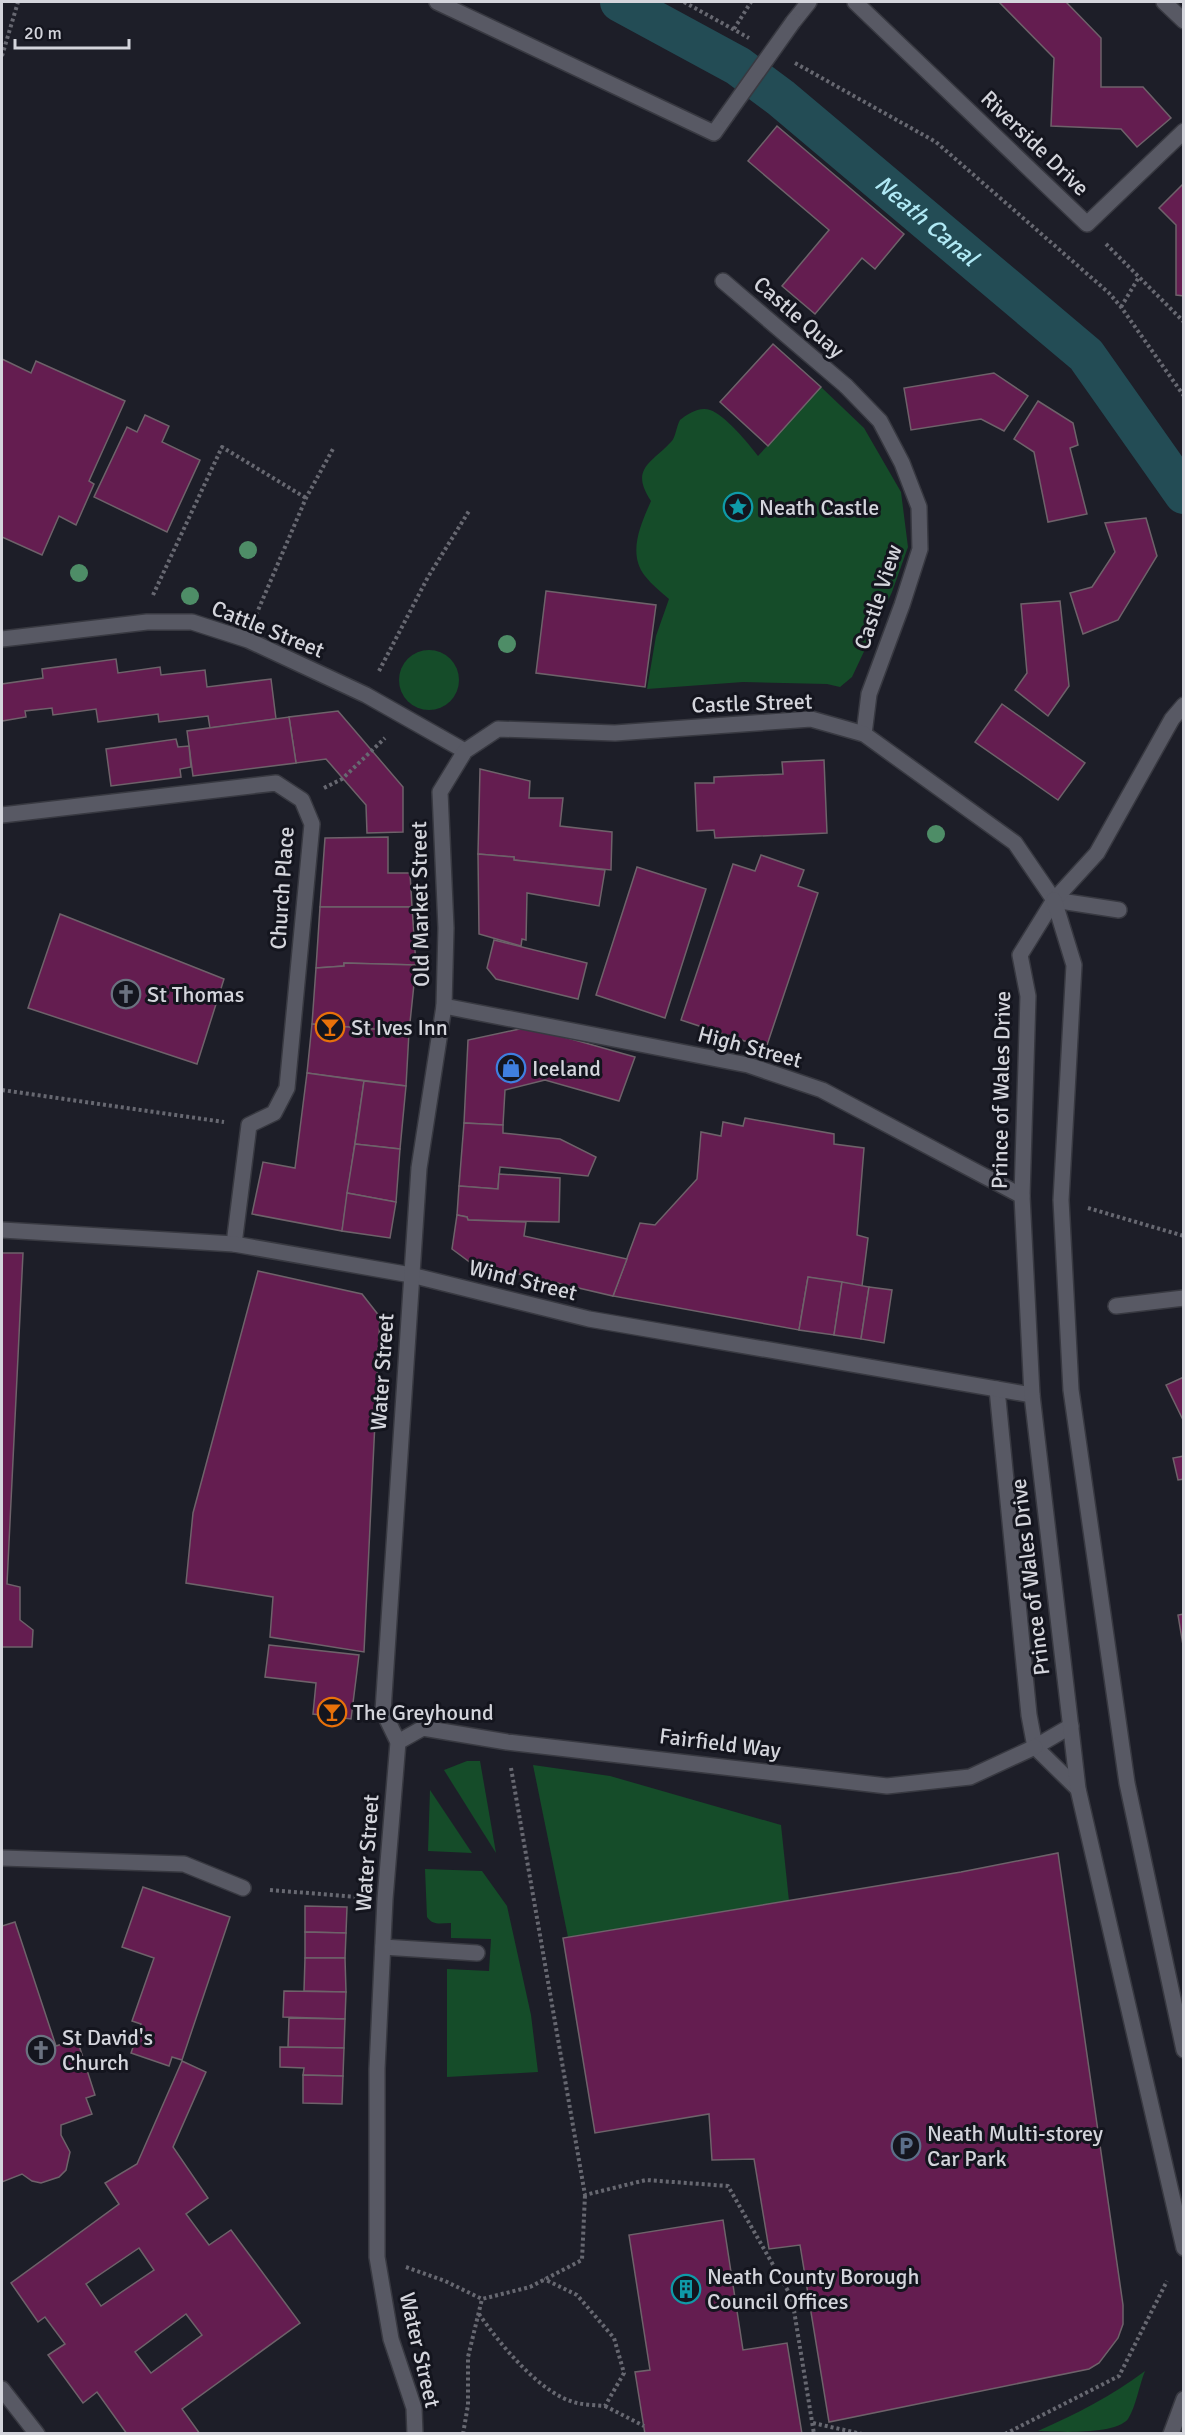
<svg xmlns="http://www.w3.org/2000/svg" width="1185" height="2435" viewBox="0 0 1185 2435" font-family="Signika,sans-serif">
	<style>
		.green { fill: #154c29 }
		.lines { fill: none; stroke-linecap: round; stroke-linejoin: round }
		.canal { stroke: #234c55; stroke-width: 40 }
		.building { fill: #641d50; stroke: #6e626a; stroke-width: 1.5; fill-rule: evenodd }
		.lane-casing { stroke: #383941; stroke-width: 18 }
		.street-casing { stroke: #383941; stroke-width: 18 }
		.secondary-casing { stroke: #383941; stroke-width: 18 }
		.path { stroke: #676871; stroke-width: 4; stroke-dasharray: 3 3; stroke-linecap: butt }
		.lane { stroke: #585964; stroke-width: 15 }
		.street { stroke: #585964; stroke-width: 15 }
		.secondary { stroke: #585964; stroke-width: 15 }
		.lane-bridge-casing { stroke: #383941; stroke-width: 18; stroke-linecap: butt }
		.lane-bridge { stroke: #585964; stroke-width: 15 }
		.tree { fill: #4e8d67 }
		.labels { text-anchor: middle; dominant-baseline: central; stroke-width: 6; stroke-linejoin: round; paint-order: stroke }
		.street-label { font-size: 22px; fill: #d4d5dc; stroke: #14151e }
		.poi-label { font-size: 22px; fill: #d4d5dc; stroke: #14151e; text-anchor: start }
		.water-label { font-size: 24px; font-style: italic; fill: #b0e9f5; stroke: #14151e }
	</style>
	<rect width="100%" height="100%" fill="#1d1e28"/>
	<g class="green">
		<path d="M821 387 864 428 901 492 908 547 892 592 852 677 840 687 827 684 743 682 647 689 656 636 669 599C661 592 652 585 645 576 627 553 641 524 651 501 630 469 650 464 671 442 676 437 676 427 680 420 687 414 700 406 710 410 724 414 749 444 758 456Z"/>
		<circle cx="429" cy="680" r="30"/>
		<polygon points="467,1761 480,1761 496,1853 444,1770"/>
		<polygon points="533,1765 610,1776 781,1825 789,1901 568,1937"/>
		<polygon points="430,1790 472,1853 428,1851"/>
		<path d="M425 1869 482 1871 507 1906 531 2015 538 2072 447 2077V1969L489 1971 491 1939 451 1938V1923C441 1923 433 1926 427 1917Z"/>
		<path d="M1145 2371C1139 2386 1136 2406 1128 2419 1115 2435 1059 2432 1038 2431 1076 2414 1112 2396 1145 2371Z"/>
	</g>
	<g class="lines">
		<path class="canal" id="s1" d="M620 2 738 66 781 98 1086 355 1184 494"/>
	</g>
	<g class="building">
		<polygon points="999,2 1066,2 1101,38 1101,87 1143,87 1171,118 1137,147 1121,129 1051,126 1054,58"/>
		<polygon points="777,126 904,234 875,269 862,258 815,314 782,286 829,230 748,161"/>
		<polygon points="1184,183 1184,296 1176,295 1176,225 1159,208"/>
		<polygon points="773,344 821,387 768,446 720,402"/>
		<polygon points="2,359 31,373 36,361 125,401 89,481 94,484 76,525 59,516 42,555 2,537"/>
		<polygon points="994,373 1028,396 1004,431 981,419 911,430 904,388"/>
		<polygon points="1038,401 1073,423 1078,445 1070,448 1087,514 1048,522 1034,452 1014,439"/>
		<polygon points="145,415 169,426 162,442 200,460 167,532 94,497 127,427 137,432"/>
		<polygon points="1146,518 1157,556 1118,620 1083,634 1070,593 1092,587 1115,552 1105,523"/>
		<polygon points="546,591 656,605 645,687 536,673"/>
		<polygon points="1060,601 1069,686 1048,716 1015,690 1027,673 1021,604"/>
		<polygon points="116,659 118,673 160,667 161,675 205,670 207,687 271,679 276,719 210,728 208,716 159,722 158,714 98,722 96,709 53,715 52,708 25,711 26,717 2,721 2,684 43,678 42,669"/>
		<polygon points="1002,704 1085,763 1058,800 975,742"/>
		<polygon points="338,711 403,787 403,832 367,833 366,805 326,759 296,763 289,717"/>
		<polygon points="289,717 296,763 193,776 187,731"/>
		<polygon points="176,739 178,747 189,746 191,767 180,769 181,777 111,786 106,749"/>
		<polygon points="824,760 827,833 715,838 714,830 697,831 695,783 714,783 714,777 783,774 782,762"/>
		<polygon points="480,769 530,781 529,798 563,798 560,826 612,832 611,870 514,860 514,857 478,854"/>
		<polygon points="388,837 388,873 410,873 412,907 320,907 325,838"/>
		<polygon points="478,854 514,857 514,860 605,870 599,906 527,893 526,940 522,939 521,946 479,934"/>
		<polygon points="761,855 804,870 798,886 818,893 766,1048 681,1020 733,864 755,871"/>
		<polygon points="637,867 706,889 665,1018 596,995"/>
		<polygon points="320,907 412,907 416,965 344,963 344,966 316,968"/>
		<polygon points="60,914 224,979 197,1064 28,1008"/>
		<polygon points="494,940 587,963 578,999 496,979 487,968"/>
		<polygon points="344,963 416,965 409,1032 312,1024 316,968 344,966"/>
		<polygon points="312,1024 409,1032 406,1086 307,1073"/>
		<polygon points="529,1027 635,1057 619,1101 545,1080 505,1090 503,1125 464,1123 468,1040"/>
		<polygon points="307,1073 364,1081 342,1231 252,1214 263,1162 295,1168"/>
		<polygon points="364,1081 406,1086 400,1149 355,1144"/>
		<polygon points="745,1118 834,1134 834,1144 864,1148 857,1235 868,1238 862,1286 808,1277 799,1330 613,1296 640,1223 655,1225 697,1179 701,1132 721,1136 723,1122 743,1126"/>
		<polygon points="464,1123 503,1125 503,1133 560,1139 596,1157 588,1176 500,1167 498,1189 459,1186"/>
		<polygon points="355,1144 400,1149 396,1202 347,1193"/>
		<polygon points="499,1174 560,1178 559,1222 468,1220 467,1217 457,1215 459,1186 498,1189"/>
		<polygon points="347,1193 396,1202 390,1238 342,1231"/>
		<polygon points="457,1215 467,1217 468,1220 526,1222 524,1236 627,1259 613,1296 471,1263 452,1249"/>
		<polygon points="2,1253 23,1253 7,1584 20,1587 20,1620 33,1630 32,1647 2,1647"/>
		<polygon points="258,1271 362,1294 380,1317 364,1652 270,1637 273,1597 186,1583 193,1513"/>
		<polygon points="808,1277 842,1282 834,1335 799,1330"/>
		<polygon points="842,1282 869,1287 861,1339 834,1335"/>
		<polygon points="869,1287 892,1290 884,1343 861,1339"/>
		<polygon points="1184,1377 1184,1422 1166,1385"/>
		<polygon points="1184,1456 1184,1479 1178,1480 1173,1458"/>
		<polygon points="1184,1614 1184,1651 1178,1615"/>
		<polygon points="269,1645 359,1655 351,1719 313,1714 316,1683 265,1677"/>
		<polygon points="1058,1853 1123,2305 1123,2324 1118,2338 1099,2363 1089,2369 829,2422 800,2245 769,2249 754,2159 712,2160 709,2114 595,2133 563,1938 961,1872"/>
		<polygon points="143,1887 230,1917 182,2060 172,2057 169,2066 131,2053 141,2024 132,2021 154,1958 122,1947"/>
		<polygon points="305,1906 347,1907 346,1933 305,1932"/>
		<polygon points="15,1922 56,2046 77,2039 95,2095 86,2098 92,2114 61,2125 61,2135 70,2152 66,2170 59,2177 41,2183 32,2181 22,2174 2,2182 2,1926"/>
		<polygon points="305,1932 346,1933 345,1958 305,1958"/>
		<polygon points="305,1958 345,1958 346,1992 304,1991"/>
		<polygon points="284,1991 346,1992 345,2019 283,2017"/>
		<polygon points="289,2018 345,2019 344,2048 288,2047"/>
		<polygon points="280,2047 344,2048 343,2076 303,2075 304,2068 280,2067"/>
		<path d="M182 2061 206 2072 173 2147 208 2198 186 2214 209 2245 231 2230 300 2323 182 2409 200 2434H127L97 2392 83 2403 48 2355 65 2344 45 2317 38 2322 11 2283 119 2204 105 2183 137 2164ZM139 2248 154 2270 101 2306 86 2284ZM186 2314 202 2335 151 2373 135 2352Z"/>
		<polygon points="303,2075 343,2076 342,2104 303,2103"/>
		<polygon points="723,2220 743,2350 787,2343 802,2434 645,2434 635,2372 650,2370 629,2235"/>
	</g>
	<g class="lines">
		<g class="lane-casing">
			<g id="lane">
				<polyline points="437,2 714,133 726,116"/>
				<polyline points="793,22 809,2"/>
				<polyline points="723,281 846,386"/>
				<polyline points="1054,900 1119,910"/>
				<polyline points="997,1389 1029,1715 1035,1747"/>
				<polyline points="1071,1726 1035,1747 1078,1789"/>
				<polyline points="383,1947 477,1953"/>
			</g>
		</g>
		<g class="street-casing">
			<g id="street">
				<polyline points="855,2 1087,224 1184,131"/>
				<polyline points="846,386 880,421 902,463 919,507 920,549 902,605 869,694 864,734"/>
				<polyline points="2,639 147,622 192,622 248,640 366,695 465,751"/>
				<polyline points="2,815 276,783 302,800 312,824 287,1088 274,1113 249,1125 234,1244"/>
				<polyline points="444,1006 748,1065 822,1090 1022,1196"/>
				<polyline points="2,1230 234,1244 411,1275 589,1319 1032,1395"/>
				<polyline points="1116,1306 1184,1298"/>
				<polyline points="398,1742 423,1728 507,1742 887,1786 970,1777 1035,1747"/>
				<polyline points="2,1858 184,1864 243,1888"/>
				<polyline points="2,2389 37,2434"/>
				<polyline points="415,2434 414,2408 391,2339 377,2257 377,2069 385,1899 398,1742 383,1711 419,1168 444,1006 446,928 440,792 465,751 498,729 615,733 811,719 864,734 1015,843 1054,900"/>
			</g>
		</g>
		<g class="secondary-casing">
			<g id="secondary">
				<polyline points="1164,2 1184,21"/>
				<polyline points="1184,705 1172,719 1097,853 1054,900 1020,955 1028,996 1022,1196 1032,1395 1078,1789 1184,2248"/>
				<polyline points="1054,900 1074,965 1061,1200 1071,1390 1127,1783 1184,2050"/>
				<polyline points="1171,2434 1184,2399"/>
			</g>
		</g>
		<g class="path">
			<polyline points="684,2 749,38"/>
			<polyline points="734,29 751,2"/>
			<polyline points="2,56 18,2"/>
			<polyline points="795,63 936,142 1109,293 1121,307 1184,396"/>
			<polyline points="1106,244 1184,322"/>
			<polyline points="1121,307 1139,277"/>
			<polyline points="153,595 222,447 306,498"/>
			<polyline points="256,615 306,498 334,447"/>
			<polyline points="379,671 428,577 469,511"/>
			<polyline points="324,788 342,779 385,738"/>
			<polyline points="2,1090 224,1122"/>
			<polyline points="1088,1208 1184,1236"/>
			<polyline points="511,1768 585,2195 646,2180 728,2186 792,2298 814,2434"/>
			<polyline points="270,1890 358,1897"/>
			<polyline points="406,2267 445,2281 482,2299 530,2287 582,2260 585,2195"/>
			<path d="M479 2314C499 2343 541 2395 577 2403 586 2405 596 2405 605 2406L624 2373 614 2338 577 2295 544 2279"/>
			<polyline points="605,2406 644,2426"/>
			<polyline points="813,2423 862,2434"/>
			<polyline points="463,2434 468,2405 468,2357 482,2299"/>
			<polyline points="1005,2434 1119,2376 1167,2281"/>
			<polyline points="1034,2434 1041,2434"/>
		</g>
		<use href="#lane" class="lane"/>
		<use href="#street" class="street"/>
		<use href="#secondary" class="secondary"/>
		<g class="lane-bridge-casing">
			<polyline id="lane-bridge" points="726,116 793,22"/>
		</g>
		<use href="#lane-bridge" class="lane-bridge"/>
	</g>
	<g class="tree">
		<circle cx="248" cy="550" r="9"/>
		<circle cx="79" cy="573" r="9"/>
		<circle cx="190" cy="596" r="9"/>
		<circle cx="507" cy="644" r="9"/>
		<circle cx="936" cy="834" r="9"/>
	</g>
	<defs>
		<g id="sight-ring" transform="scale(1.5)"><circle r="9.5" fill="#14151e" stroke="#0f9aa8" stroke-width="1.5"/><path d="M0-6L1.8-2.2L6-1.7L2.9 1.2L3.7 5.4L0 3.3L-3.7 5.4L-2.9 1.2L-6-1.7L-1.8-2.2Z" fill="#0f9aa8"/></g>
		<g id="church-ring" transform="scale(1.5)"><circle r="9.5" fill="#14151e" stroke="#6b7280" stroke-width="1.5"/><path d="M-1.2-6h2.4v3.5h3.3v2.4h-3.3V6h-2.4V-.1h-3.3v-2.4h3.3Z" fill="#6b7280"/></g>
		<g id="bar-ring" transform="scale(1.5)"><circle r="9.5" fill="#14151e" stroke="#e8710a" stroke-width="1.5"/><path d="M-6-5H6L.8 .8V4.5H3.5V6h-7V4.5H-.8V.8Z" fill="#e8710a"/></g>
		<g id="shop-ring" transform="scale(1.5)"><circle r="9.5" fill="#14151e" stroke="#3f7fe0" stroke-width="1.5"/><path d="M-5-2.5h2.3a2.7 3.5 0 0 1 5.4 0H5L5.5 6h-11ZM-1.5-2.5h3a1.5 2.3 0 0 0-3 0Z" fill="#3f7fe0"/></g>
		<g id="parking-ring" transform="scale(1.5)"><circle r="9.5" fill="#14151e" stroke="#5c6f8a" stroke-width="1.5"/><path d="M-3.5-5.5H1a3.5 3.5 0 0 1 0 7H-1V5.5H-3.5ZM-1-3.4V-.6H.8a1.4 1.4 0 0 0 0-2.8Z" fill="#5c6f8a"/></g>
		<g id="building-ring" transform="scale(1.5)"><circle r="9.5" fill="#14151e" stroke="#0f9aa8" stroke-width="1.5"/><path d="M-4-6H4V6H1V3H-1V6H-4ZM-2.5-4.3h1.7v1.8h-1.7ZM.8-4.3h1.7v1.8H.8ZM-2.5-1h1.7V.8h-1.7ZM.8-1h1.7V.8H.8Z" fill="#0f9aa8"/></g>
	</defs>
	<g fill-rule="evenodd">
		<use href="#sight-ring" x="738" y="507"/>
		<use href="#church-ring" x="126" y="994"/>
		<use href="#bar-ring" x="330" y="1027"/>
		<use href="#shop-ring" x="511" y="1068"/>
		<use href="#bar-ring" x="332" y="1712"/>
		<use href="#church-ring" x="41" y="2050"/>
		<use href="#parking-ring" x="906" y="2146"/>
		<use href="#building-ring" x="686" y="2289"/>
	</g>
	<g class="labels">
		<g class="street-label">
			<text transform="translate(1035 143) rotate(44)">Riverside Drive</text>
			<text transform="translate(799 317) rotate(41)">Castle Quay</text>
			<text transform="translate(878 597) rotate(-72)">Castle View</text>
			<text transform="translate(268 629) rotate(22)">Cattle Street</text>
			<text transform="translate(752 703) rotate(-2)">Castle Street</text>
			<text transform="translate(282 888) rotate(-86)">Church Place</text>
			<text transform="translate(420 904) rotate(-91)">Old Market Street</text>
			<text transform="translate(750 1047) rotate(15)">High Street</text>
			<text transform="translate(1001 1090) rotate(-89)">Prince of Wales Drive</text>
			<text transform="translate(523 1280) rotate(14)">Wind Street</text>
			<text transform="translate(382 1372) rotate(-86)">Water Street</text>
			<text transform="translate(1030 1577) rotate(-97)">Prince of Wales Drive</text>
			<text transform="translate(720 1743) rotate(7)">Fairfield Way</text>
			<text transform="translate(367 1853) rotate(-86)">Water Street</text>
			<text transform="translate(420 2350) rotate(77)">Water Street</text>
		</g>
		<g class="poi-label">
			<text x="759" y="507">Neath Castle</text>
			<text x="147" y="994">St Thomas</text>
			<text x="351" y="1027">St Ives Inn</text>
			<text x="532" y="1068">Iceland</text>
			<text x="353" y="1712">The Greyhound</text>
			<text x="62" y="2037">St David's<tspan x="62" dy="25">Church</tspan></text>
			<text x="927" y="2133">Neath Multi-storey<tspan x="927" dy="25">Car Park</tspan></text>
			<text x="707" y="2276">Neath County Borough<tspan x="707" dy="25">Council Offices</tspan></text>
		</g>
		<g class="water-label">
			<text stroke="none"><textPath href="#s1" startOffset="378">Neath Canal</textPath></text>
		</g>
	</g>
	<rect width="1185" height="2435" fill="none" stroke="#d4d5dc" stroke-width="6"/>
	<path d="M15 39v9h114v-9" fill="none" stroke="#d4d5dc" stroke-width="3"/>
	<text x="24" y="39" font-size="18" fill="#d4d5dc" stroke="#14151e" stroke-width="4.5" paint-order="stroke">20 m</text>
</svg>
